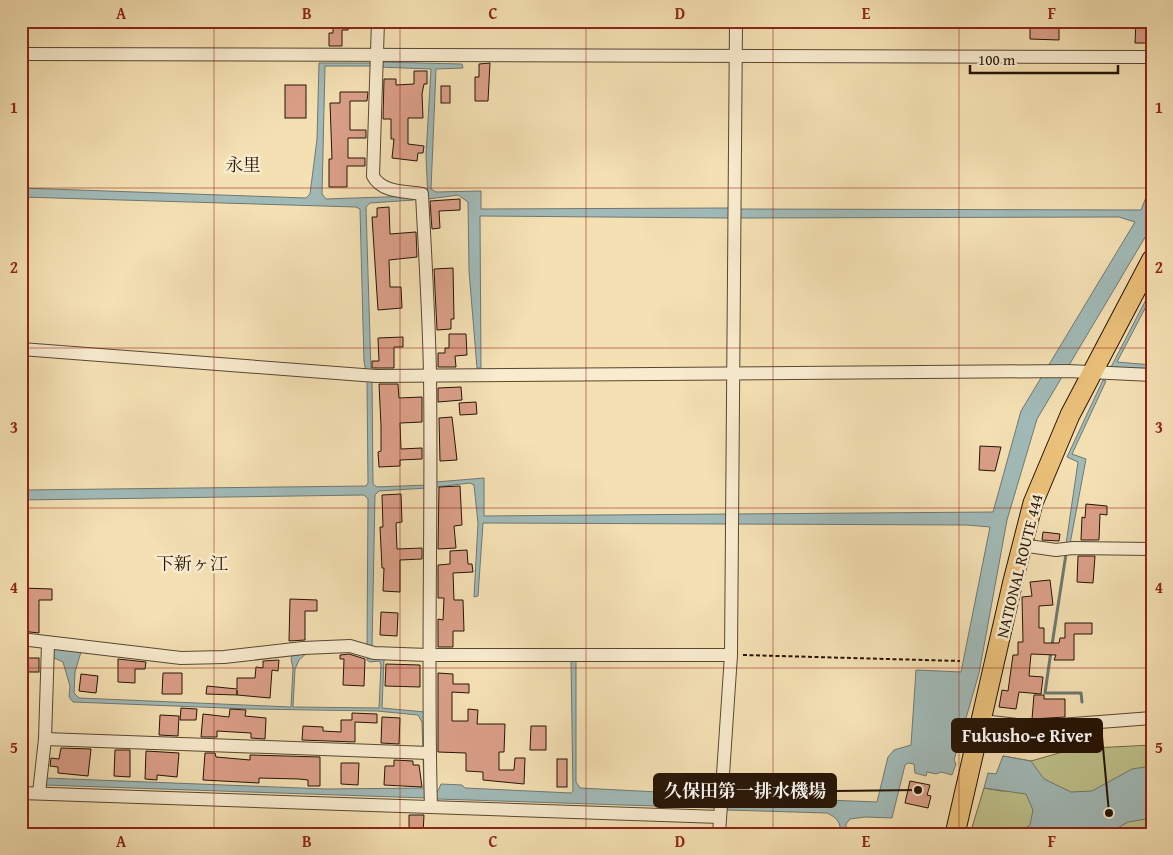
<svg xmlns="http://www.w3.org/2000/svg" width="1173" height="855" viewBox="0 0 1173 855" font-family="'Gentium Book Plus','Noto Serif JP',serif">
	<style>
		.green { fill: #bec18b; stroke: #726a48 }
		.water { fill: #a1bab8; stroke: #6f7871 }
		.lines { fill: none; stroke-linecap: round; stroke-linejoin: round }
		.stream { stroke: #6f7871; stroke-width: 3 }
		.building { fill: #db9f88; stroke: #251406 }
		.minor-casing { stroke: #594731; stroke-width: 14 }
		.highway-casing { stroke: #251406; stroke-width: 21 }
		.path { stroke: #251406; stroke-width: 2; stroke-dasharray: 4 2.5; stroke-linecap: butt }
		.minor { stroke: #f8ebce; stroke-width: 12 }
		.highway { stroke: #eac07a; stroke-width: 19 }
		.grid { fill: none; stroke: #8f2418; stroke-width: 1; stroke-opacity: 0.55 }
		.labels { text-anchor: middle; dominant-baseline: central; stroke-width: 5; stroke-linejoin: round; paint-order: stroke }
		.street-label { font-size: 16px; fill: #251406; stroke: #f8ebce }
		.neighbourhood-label { font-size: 18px; fill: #251406; stroke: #f8ebce }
		.leader { fill: none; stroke: #251406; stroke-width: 2 }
		.callout-dot { fill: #251406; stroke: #f8ebce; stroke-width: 2 }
		.callout { fill: #251406; stroke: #251406; stroke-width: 2 }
		.callout-label { font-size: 18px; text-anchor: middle; font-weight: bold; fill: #fff }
		.neatline { fill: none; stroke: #8f2418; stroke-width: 2 }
		.grid-label { font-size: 16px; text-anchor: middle; font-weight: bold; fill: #8f2418 }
	</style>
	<rect width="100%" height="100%" fill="#f4e0b3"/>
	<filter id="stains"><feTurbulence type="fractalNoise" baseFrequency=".004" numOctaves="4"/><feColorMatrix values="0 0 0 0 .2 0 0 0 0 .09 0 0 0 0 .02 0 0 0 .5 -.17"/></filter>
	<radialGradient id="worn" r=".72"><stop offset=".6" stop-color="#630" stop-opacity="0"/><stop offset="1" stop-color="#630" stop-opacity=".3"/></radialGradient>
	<g class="green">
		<polygon points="1152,745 1152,776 1073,800 1003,756 1031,761 1073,749"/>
		<polygon points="984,788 1002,791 1029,790 1050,834 970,834"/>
		<polygon points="1152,803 1152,834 1088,834"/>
	</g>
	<g class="water">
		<polygon points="379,62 462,64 463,68 436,69 431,189 436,192 481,191 481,209 729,208 729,218 480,216 481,368 477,368 469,271 468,202 458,195 428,199 426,155 431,69 378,67"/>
		<polygon points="319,63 370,63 371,66 325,66 322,194 326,199 413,196 414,200 370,203 366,207 371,372 366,372 364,361 360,209 356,207 21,197 21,188 306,198 310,194 317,139"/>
		<path d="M1152 182 1150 229 1037 419 1007 520 979 673 954 760 956 764 952 775 941 772 936 774 927 772 926 776 915 773 914 764 908 763 905 765 892 818 865 817 850 819 846 824V834H841C840 822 838 818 827 813L727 810V796L877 802 888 757 894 750 911 745 916 670 961 672 990 527 967 525 735 524V514L993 512 1021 411 1135 222 1119 217 738 218V209L1141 210Z"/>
		<polygon points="1152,288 1152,295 1117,362 1152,365 1152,370 1111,367"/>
		<polygon points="367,379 372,380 373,484 377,487 427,485 427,488 379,491 375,495 372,648 367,648 368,499 364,495 22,500 23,490 366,486 368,483"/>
		<polygon points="1103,380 1106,381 1072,454 1086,459 1070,544 1066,544 1078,462 1067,457"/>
		<polygon points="484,478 484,516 727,514 727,524 483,523 478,596 474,597 478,523 474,485 470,483 436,487 436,482"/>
		<polygon points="55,648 81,652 75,672 74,693 79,698 291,707 293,668 291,659 293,652 309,651 299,660 295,669 293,707 379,708 381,664 379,661 370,662 367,660 367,655 384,659 382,708 425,712 426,798 44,785 45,778 326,789 424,788 422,722 418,715 377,711 251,709 73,702 69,697 70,686 63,662 50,656"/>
		<polygon points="576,659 576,782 580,788 717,795 716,808 438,799 434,797 434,793 438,791 441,784 462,785 465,788 571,793 573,791 571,660"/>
		<polygon points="1003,756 1031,761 1044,779 1071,792 1092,791 1132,769 1152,766 1152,818 1128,822 1107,834 1017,834 1030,825 1033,810 1026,794 984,788 988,773 996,774"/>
	</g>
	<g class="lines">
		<g class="stream">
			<polyline points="1052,645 1066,554"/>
			<polyline points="1051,651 1045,693 1081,693 1082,702"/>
		</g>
	</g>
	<g class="building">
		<polygon points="333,21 349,21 348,30 342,30 342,46 329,46 329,33 333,33"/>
		<polygon points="1030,21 1059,21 1059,40 1030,39"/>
		<polygon points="1136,21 1152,21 1152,43 1135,43"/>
		<polygon points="490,63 488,101 475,101 475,77 479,77 479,64"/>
		<polygon points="414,71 427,71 427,84 424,84 422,94 423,118 408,118 408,144 424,146 423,153 418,153 417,161 392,158 394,139 391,139 391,119 383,119 384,79 396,79 396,85 414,84"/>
		<rect x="285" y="85" width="21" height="33"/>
		<rect x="441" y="86" width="9" height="17"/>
		<polygon points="340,92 368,92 367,101 350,101 350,130 366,130 366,138 348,138 348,158 365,158 365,166 347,166 347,187 329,187 329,159 332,159 330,103 340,103"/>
		<polygon points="460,199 460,210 439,211 440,228 432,229 430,201"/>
		<polygon points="389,207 390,234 416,232 417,257 389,260 390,287 401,287 402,308 378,310 372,217 377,217 377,208"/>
		<polygon points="453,268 454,319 451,319 451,329 437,330 434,269"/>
		<polygon points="449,334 466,334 467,355 455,356 456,367 438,367 438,353 445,353 445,348 449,348"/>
		<polygon points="403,337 403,347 394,347 394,368 372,368 372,361 379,361 378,338"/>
		<polygon points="379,384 398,384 399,398 422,397 422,422 400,423 401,449 422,448 422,459 400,460 400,466 379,467 378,452 381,451 381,426"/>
		<polygon points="461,387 462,400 438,402 438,388"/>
		<polygon points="476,402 477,414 460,415 459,403"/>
		<polygon points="452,417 457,460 440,461 439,418"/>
		<polygon points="980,446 1001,447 995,471 979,470"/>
		<polygon points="460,486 462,525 454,526 456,548 438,549 439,487"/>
		<polygon points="401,494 402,522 396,523 397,549 422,548 422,559 400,560 400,592 383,591 384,568 382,568 380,527 383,527 382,495"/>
		<polygon points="1086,504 1107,506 1107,515 1100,514 1099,540 1081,540 1082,517 1085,518"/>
		<polygon points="1043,532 1060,534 1059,541 1042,540"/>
		<polygon points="467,550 468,564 472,564 473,572 453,573 454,600 463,600 464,631 453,631 453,647 438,647 438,619 443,620 444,598 438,598 438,565 450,564 450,551"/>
		<polygon points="1078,556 1095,556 1093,583 1077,582"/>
		<polygon points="1050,580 1053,605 1039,606 1039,628 1044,628 1044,643 1059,643 1060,638 1065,638 1065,623 1092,623 1092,634 1074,634 1074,660 1054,660 1056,655 1031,654 1029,676 1043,677 1041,694 1019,692 1016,709 999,707 1002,690 1008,691 1013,655 1018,655 1018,642 1023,642 1022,597 1032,596 1030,582"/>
		<polygon points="21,588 52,589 52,600 39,600 39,633 21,631"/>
		<polygon points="290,599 317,600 317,611 305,611 305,640 289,641"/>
		<polygon points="381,612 398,613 397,636 380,635"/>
		<polygon points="349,654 365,659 364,686 343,685 344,659 340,659 340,655"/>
		<rect x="21" y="658" width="18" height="14"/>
		<polygon points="118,659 146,662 145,669 135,669 135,683 118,682"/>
		<polygon points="279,660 278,671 272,670 270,698 237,695 237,690 237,695 206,694 207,686 237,689 237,678 255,678 256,667 263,668 263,661"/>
		<polygon points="386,664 420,665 420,687 385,686"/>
		<polygon points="163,673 182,673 182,694 162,694"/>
		<polygon points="438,673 453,674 453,684 469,684 469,693 452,692 452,721 468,721 468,709 478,710 477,724 505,724 504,752 499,752 499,770 514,770 515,758 525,758 524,784 483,780 483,772 466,771 466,753 438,752"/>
		<polygon points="81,674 98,676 96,693 79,691"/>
		<polygon points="1034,695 1044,695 1044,699 1065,699 1065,717 1032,719"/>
		<polygon points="181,708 197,709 196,720 180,720"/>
		<polygon points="230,709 246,710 245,716 266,718 265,739 251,738 251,733 217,731 217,737 201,737 203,714 229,717"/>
		<polygon points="352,713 377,714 377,723 355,722 355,742 302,740 303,726 323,727 323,731 341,732 341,720 352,720"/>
		<polygon points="160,715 179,716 178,736 159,735"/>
		<polygon points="382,717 400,718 399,744 381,743"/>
		<polygon points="531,726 546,726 546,750 530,750"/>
		<polygon points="61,748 91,749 88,776 58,773 58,767 50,766 51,758 59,759"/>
		<polygon points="115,750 130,750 130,777 114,776"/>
		<polygon points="146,751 179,753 177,777 157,775 157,780 145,779"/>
		<polygon points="205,753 215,753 216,757 250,760 250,755 320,757 320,786 308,786 308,780 299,779 259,778 259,783 203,780"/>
		<rect x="557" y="759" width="10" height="28"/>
		<polygon points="394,760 413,761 413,765 419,765 422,787 384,785 385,766 394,766"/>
		<polygon points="341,763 359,763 358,785 341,784"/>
		<polygon points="910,781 930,785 927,795 931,796 928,808 905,803"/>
		<polygon points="409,815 424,815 423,834 409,834"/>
	</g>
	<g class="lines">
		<g class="minor-casing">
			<g id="minor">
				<path d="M378 21 373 176C382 193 405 191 422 194 425 254 429 315 430 375 432 519 427 663 431 807"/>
				<polyline points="21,54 1152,57"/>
				<polyline points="21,349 376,376 1068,371 1152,375"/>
				<polyline points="1021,545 1056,550 1073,548 1152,549"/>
				<polyline points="21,639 181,658 224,657 303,648 350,646 374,653 428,655 731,655"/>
				<polyline points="982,721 1034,727 1152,718"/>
				<polyline points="45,739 429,753"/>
				<polyline points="21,793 720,817"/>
				<polyline points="39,793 45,739 48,644"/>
				<polyline points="719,834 731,655 736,21"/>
			</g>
		</g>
		<g class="highway-casing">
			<polyline id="highway" points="955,834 1013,581 1033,503 1070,415 1152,259"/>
		</g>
		<polyline class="path" points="743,655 960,661"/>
		<use href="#minor" class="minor"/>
		<use href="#highway" class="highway"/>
	</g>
	<path class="grid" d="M214 21V834M400 21V834M586 21V834M773 21V834M959 21V834M21 188H1152M21 348H1152M21 508H1152M21 668H1152"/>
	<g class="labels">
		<g class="street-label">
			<text transform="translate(1019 566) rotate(-76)">NATIONAL ROUTE 444</text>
		</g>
		<g class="neighbourhood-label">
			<text x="243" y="164">永里</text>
			<text x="192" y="563">下新ヶ江</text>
		</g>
	</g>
	<path class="leader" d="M1109 813L1102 736M918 790L836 791"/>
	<g class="callout-dot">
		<circle cx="1109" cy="813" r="5"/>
		<circle cx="918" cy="790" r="5"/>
	</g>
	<g class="callout">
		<rect x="952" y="719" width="150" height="33" rx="5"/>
		<rect x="654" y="774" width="182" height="33" rx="5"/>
	</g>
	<g class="callout-label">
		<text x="1027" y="742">Fukusho-e River</text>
		<text x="745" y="797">久保田第一排水機場</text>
	</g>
	<rect width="1173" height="855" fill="none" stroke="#f4e0b3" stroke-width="55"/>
	<path d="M970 65v8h148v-8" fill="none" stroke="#251406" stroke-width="2.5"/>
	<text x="978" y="65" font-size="15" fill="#251406" stroke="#f8ebce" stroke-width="4" paint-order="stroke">100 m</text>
	<rect x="28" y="28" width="1118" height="800" class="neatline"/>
	<g class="grid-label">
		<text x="121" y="19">A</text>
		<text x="307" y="19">B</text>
		<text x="493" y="19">C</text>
		<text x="680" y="19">D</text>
		<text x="866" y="19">E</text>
		<text x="1052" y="19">F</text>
		<text x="14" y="113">1</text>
		<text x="1159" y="113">1</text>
		<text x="14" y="273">2</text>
		<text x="1159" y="273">2</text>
		<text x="14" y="433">3</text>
		<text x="1159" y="433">3</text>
		<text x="14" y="593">4</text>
		<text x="1159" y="593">4</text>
		<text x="14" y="753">5</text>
		<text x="1159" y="753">5</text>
		<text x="121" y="847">A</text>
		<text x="307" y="847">B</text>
		<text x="493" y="847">C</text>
		<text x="680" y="847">D</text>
		<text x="866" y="847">E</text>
		<text x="1052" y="847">F</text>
	</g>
	<rect width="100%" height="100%" filter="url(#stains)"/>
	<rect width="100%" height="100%" fill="url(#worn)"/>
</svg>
